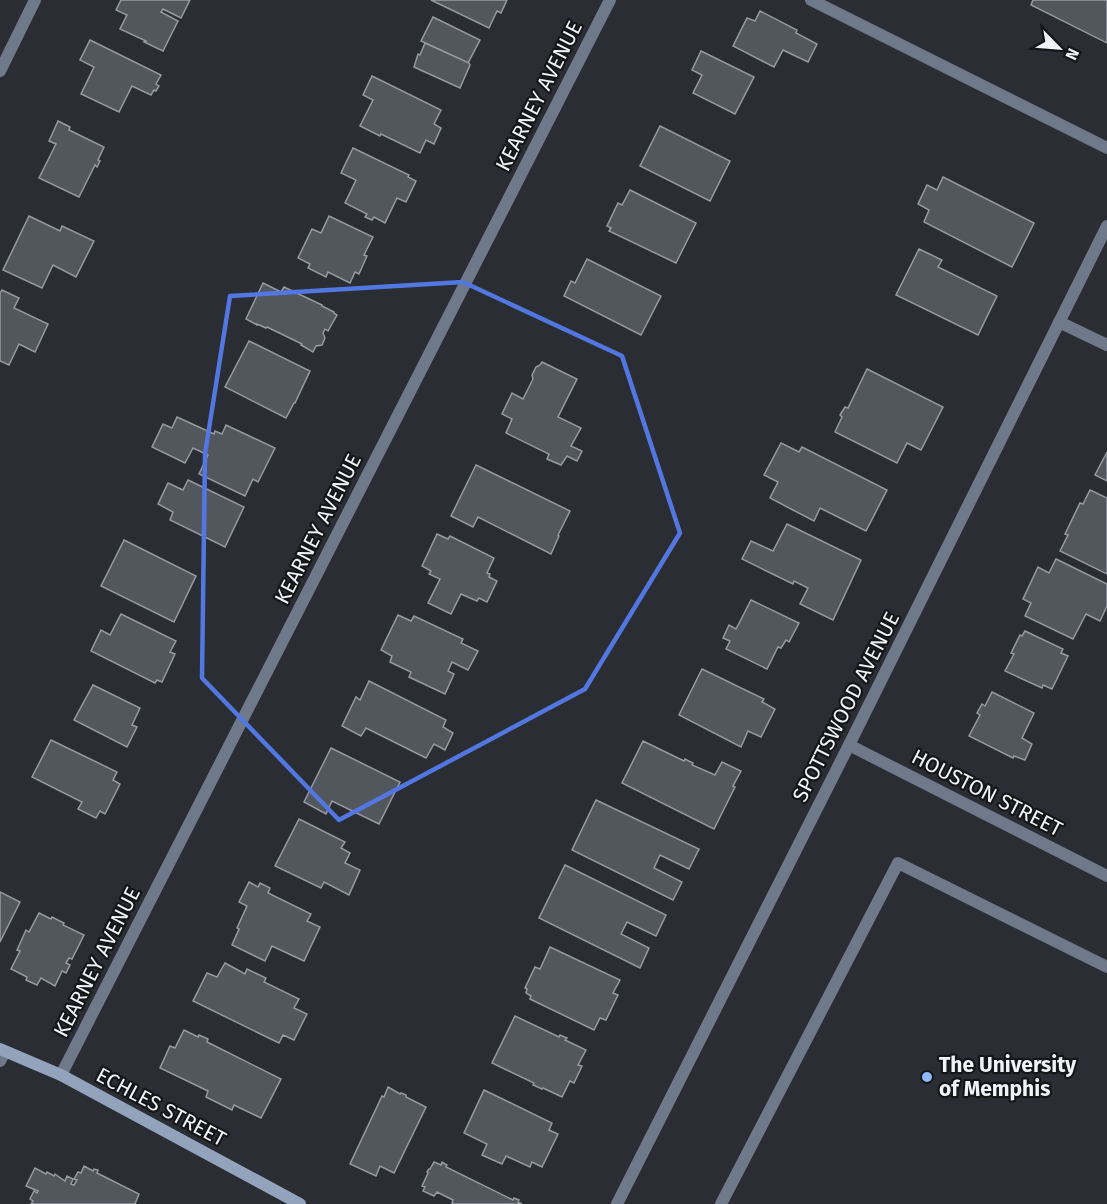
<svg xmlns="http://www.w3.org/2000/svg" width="1107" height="1204" viewBox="0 0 1107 1204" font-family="'Fira Sans',sans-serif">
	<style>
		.building { fill: #52565d; stroke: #969aa2; stroke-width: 1.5 }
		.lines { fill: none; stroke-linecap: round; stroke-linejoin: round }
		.lane { stroke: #6f7989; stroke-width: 12 }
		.street { stroke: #6f7989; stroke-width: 12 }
		.secondary { stroke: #93a3bc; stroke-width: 12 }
		.marked { fill: none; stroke: #5277e0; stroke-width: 4.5; stroke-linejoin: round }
		.poi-dot { fill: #8fb8fd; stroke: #151619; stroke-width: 2 }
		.labels { text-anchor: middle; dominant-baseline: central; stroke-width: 4.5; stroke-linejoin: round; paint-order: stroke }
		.street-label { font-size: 21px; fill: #f0f3f7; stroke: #151619 }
		.poi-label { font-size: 21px; font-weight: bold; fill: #f0f3f7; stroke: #151619; text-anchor: start }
	</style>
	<rect width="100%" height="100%" fill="#2a2e34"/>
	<g class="building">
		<polygon points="121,0 190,0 181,18 163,9 161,12 178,21 163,51 144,42 146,41 120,29 127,15 116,10"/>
		<polygon points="431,0 507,0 501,13 497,11 489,28"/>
		<polygon points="1033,0 1107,0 1107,43 1031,5"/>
		<polygon points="760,11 797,30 796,33 817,44 808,62 783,50 774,67 733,46 747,18 755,21"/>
		<polygon points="433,17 480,40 468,63 421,41"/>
		<polygon points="90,40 161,75 156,84 159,86 156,91 154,90 151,95 132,86 119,112 81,94 94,67 80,60"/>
		<polygon points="425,43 469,63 470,65 460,88 414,67 418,54 420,55"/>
		<polygon points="701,51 754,77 735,114 693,93 702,75 692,70"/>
		<polygon points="372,76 441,110 434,124 441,128 434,144 426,140 420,153 381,134 380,136 360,126 373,100 363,95"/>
		<polygon points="58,121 70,127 69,130 104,147 98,160 100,161 97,167 95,165 79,197 39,178 56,144 49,141"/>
		<polygon points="660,126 730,161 710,201 640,166"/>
		<polygon points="353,148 409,175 408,177 416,181 406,202 397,198 385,223 374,217 372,220 365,217 367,214 345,203 356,180 341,173"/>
		<polygon points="943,177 1034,223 1012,267 924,222 929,210 918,204 927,185 937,190"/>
		<polygon points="630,190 696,223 676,263 609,231 611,228 607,226 618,203 622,205"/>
		<polygon points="29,216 60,231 62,226 94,241 76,277 53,265 42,288 3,270"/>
		<polygon points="329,216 373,237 364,255 367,256 359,274 355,272 350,283 328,272 326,277 308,268 310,264 298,258 312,229 321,233"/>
		<polygon points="919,249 942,260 938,267 997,296 978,335 896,295"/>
		<polygon points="587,259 661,296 641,335 564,296 571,281 575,283"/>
		<polygon points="263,283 281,292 284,287 322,305 322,306 334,312 334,313 337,315 328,331 325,329 323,333 325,338 322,345 316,346 313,352 301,345 302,344 267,327 266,328 257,324 257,325 246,319"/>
		<polygon points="2,290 19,298 14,308 48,324 35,352 19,344 9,365 0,361 0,293"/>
		<polygon points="249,341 310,371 295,403 294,403 286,418 225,387"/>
		<polygon points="542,362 577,379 558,417 581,428 571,446 582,451 577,461 567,456 561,465 547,459 549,454 506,433 512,419 502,414 512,393 523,399 533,379 532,375 536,367 540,365"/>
		<polygon points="867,369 943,407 921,450 907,443 897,463 835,432 842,417 840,415 845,407 848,408"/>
		<polygon points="177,417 214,434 215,431 222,434 226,425 275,448 258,482 253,479 245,496 199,474 208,455 193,448 185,463 152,447 163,424 172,428"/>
		<polygon points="781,443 799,452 802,447 887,490 866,531 820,508 814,521 770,498 778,482 764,475"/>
		<polygon points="1107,452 1107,481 1095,475"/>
		<polygon points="476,465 570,511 558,535 559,536 551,554 478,517 473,527 451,516"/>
		<polygon points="188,480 244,507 225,547 170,520 173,512 158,504 168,483 183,490"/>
		<polygon points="1090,490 1107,498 1107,574 1060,551 1068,535 1065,534 1080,503 1083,504"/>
		<polygon points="787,524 861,560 833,620 800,604 808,588 794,581 793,584 742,559 751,541 773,551"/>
		<polygon points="437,534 448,539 450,536 494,558 487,573 490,574 489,577 497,581 487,602 479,598 477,601 461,594 451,614 428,603 440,579 429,574 431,571 422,566"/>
		<polygon points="124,540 196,576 174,622 101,586"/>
		<polygon points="1056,559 1107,584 1107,606 1100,621 1086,614 1073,639 1025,616 1031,603 1023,599 1038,567 1049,573"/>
		<polygon points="751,600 799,623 789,642 786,640 781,648 778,647 767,669 726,649 730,641 723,638 729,625 736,629"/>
		<polygon points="121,614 176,641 170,652 175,654 162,682 157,680 155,683 91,651 101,630 110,635"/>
		<polygon points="398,615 411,621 414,616 463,639 461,643 478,651 468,670 452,662 448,671 454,674 445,694 409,677 411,672 390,662 392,656 381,650"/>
		<polygon points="1025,631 1063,649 1061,653 1068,656 1052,689 1043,685 1042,688 1005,671 1014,654 1011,653 1020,635 1022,636"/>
		<polygon points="702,669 764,699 762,702 775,709 761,737 748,731 741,747 679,715"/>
		<polygon points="369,681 446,720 443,727 453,733 445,750 434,744 426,758 366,728 361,736 342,726 356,697 360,700"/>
		<polygon points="93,685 140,708 132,725 137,727 127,747 74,720"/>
		<polygon points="992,692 1034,713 1022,738 1032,744 1025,760 1014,756 1013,758 969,736 980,715 977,713 982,704 985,706"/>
		<polygon points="51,740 117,772 113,780 120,784 105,814 100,811 96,818 78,809 82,802 32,777"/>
		<polygon points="643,741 684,761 685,759 693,763 692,765 715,775 722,762 741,771 733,786 735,787 714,829 622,783"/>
		<polygon points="331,748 400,782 379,824 332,801 326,814 304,802"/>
		<polygon points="596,800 699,849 689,869 660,855 654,868 682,882 673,900 572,850"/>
		<polygon points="299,819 345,842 341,848 350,853 345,863 360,870 349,895 324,882 321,888 275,866"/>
		<polygon points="565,865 666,915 656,936 627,922 621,934 649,948 640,968 539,918"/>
		<polygon points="249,882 258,887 260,883 270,888 268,893 311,914 307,921 320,927 304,961 272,946 265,961 232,945 239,929 237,928 247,906 239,902"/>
		<polygon points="0,892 20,902 0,942"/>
		<polygon points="39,913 51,919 52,917 64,923 63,925 84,935 72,959 69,958 66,963 70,965 66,973 62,971 55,986 41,978 37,985 26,980 27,977 11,969 20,951 17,950 26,930 29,932"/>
		<polygon points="550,947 620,980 613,993 618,995 606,1020 600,1018 594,1030 530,999 531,996 526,993 527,989 525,988 535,967 540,969"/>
		<polygon points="225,963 245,974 247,969 266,978 264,982 299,999 294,1008 307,1014 294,1040 283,1035 279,1043 193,1001 207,973 217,977"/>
		<polygon points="515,1016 559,1037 560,1035 567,1038 565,1040 586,1050 578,1065 582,1066 574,1083 570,1081 562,1097 543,1088 542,1089 533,1085 534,1083 492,1063"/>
		<polygon points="184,1030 198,1037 199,1035 208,1039 207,1042 281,1079 261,1118 234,1105 232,1110 206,1097 208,1091 160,1068 170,1046 175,1048"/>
		<polygon points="388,1087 400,1094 401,1093 406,1095 406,1097 426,1107 394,1173 380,1166 376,1176 350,1164 382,1096 384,1097"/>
		<polygon points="484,1090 552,1123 549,1130 558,1134 542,1167 532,1162 530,1167 506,1156 502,1164 482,1155 487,1144 464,1133"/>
		<polygon points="434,1162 441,1165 442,1162 447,1165 446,1167 513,1200 514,1198 519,1200 518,1202 522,1204 454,1204 452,1203 453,1200 437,1192 434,1196 423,1191 425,1187 422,1186 428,1173 427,1172 429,1169 430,1169"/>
		<polygon points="84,1166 93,1171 94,1169 98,1170 97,1173 139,1194 135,1204 31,1204 33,1201 30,1199 34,1191 37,1193 38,1191 26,1186 35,1168 46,1174 47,1172 54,1176 55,1174 65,1181 67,1176 73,1179 71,1184 74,1185 77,1180 74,1179 78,1172 81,1173"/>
	</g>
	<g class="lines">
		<g class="lane">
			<polyline points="1059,322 1107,345"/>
			<polyline points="721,1204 898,863 1107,967"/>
		</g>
		<g class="street">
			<polyline points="811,0 1107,148"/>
			<polyline points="0,71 35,0"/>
			<polyline points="849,745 1107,876"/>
			<polyline points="0,1061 5,1052"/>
			<polyline points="61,1075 610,0"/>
			<polyline points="617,1204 849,745 1107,226"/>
		</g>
		<polyline class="secondary" points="0,1049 61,1075 300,1204"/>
	</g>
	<path class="marked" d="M463 282 622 356 680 533 585 689 339 820 202 678 205 454 230 296Z"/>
	<circle class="poi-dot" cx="927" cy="1077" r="6"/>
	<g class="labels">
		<g class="street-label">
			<text transform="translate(539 96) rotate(-63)">KEARNEY AVENUE</text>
			<text transform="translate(318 529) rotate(-63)">KEARNEY AVENUE</text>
			<text transform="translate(846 707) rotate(-63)">SPOTTSWOOD AVENUE</text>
			<text transform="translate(987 793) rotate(27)">HOUSTON STREET</text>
			<text transform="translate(97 962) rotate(-63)">KEARNEY AVENUE</text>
			<text transform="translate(161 1107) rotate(28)">ECHLES STREET</text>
		</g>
		<g class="poi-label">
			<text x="939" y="1065">The University<tspan x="939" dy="24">of Memphis</tspan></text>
		</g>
	</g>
	<g transform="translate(1059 48) rotate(115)" stroke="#151619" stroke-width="4.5" paint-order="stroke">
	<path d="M0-4.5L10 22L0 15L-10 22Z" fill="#f0f3f7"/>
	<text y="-9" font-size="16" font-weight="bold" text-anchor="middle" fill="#f0f3f7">N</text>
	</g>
</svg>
